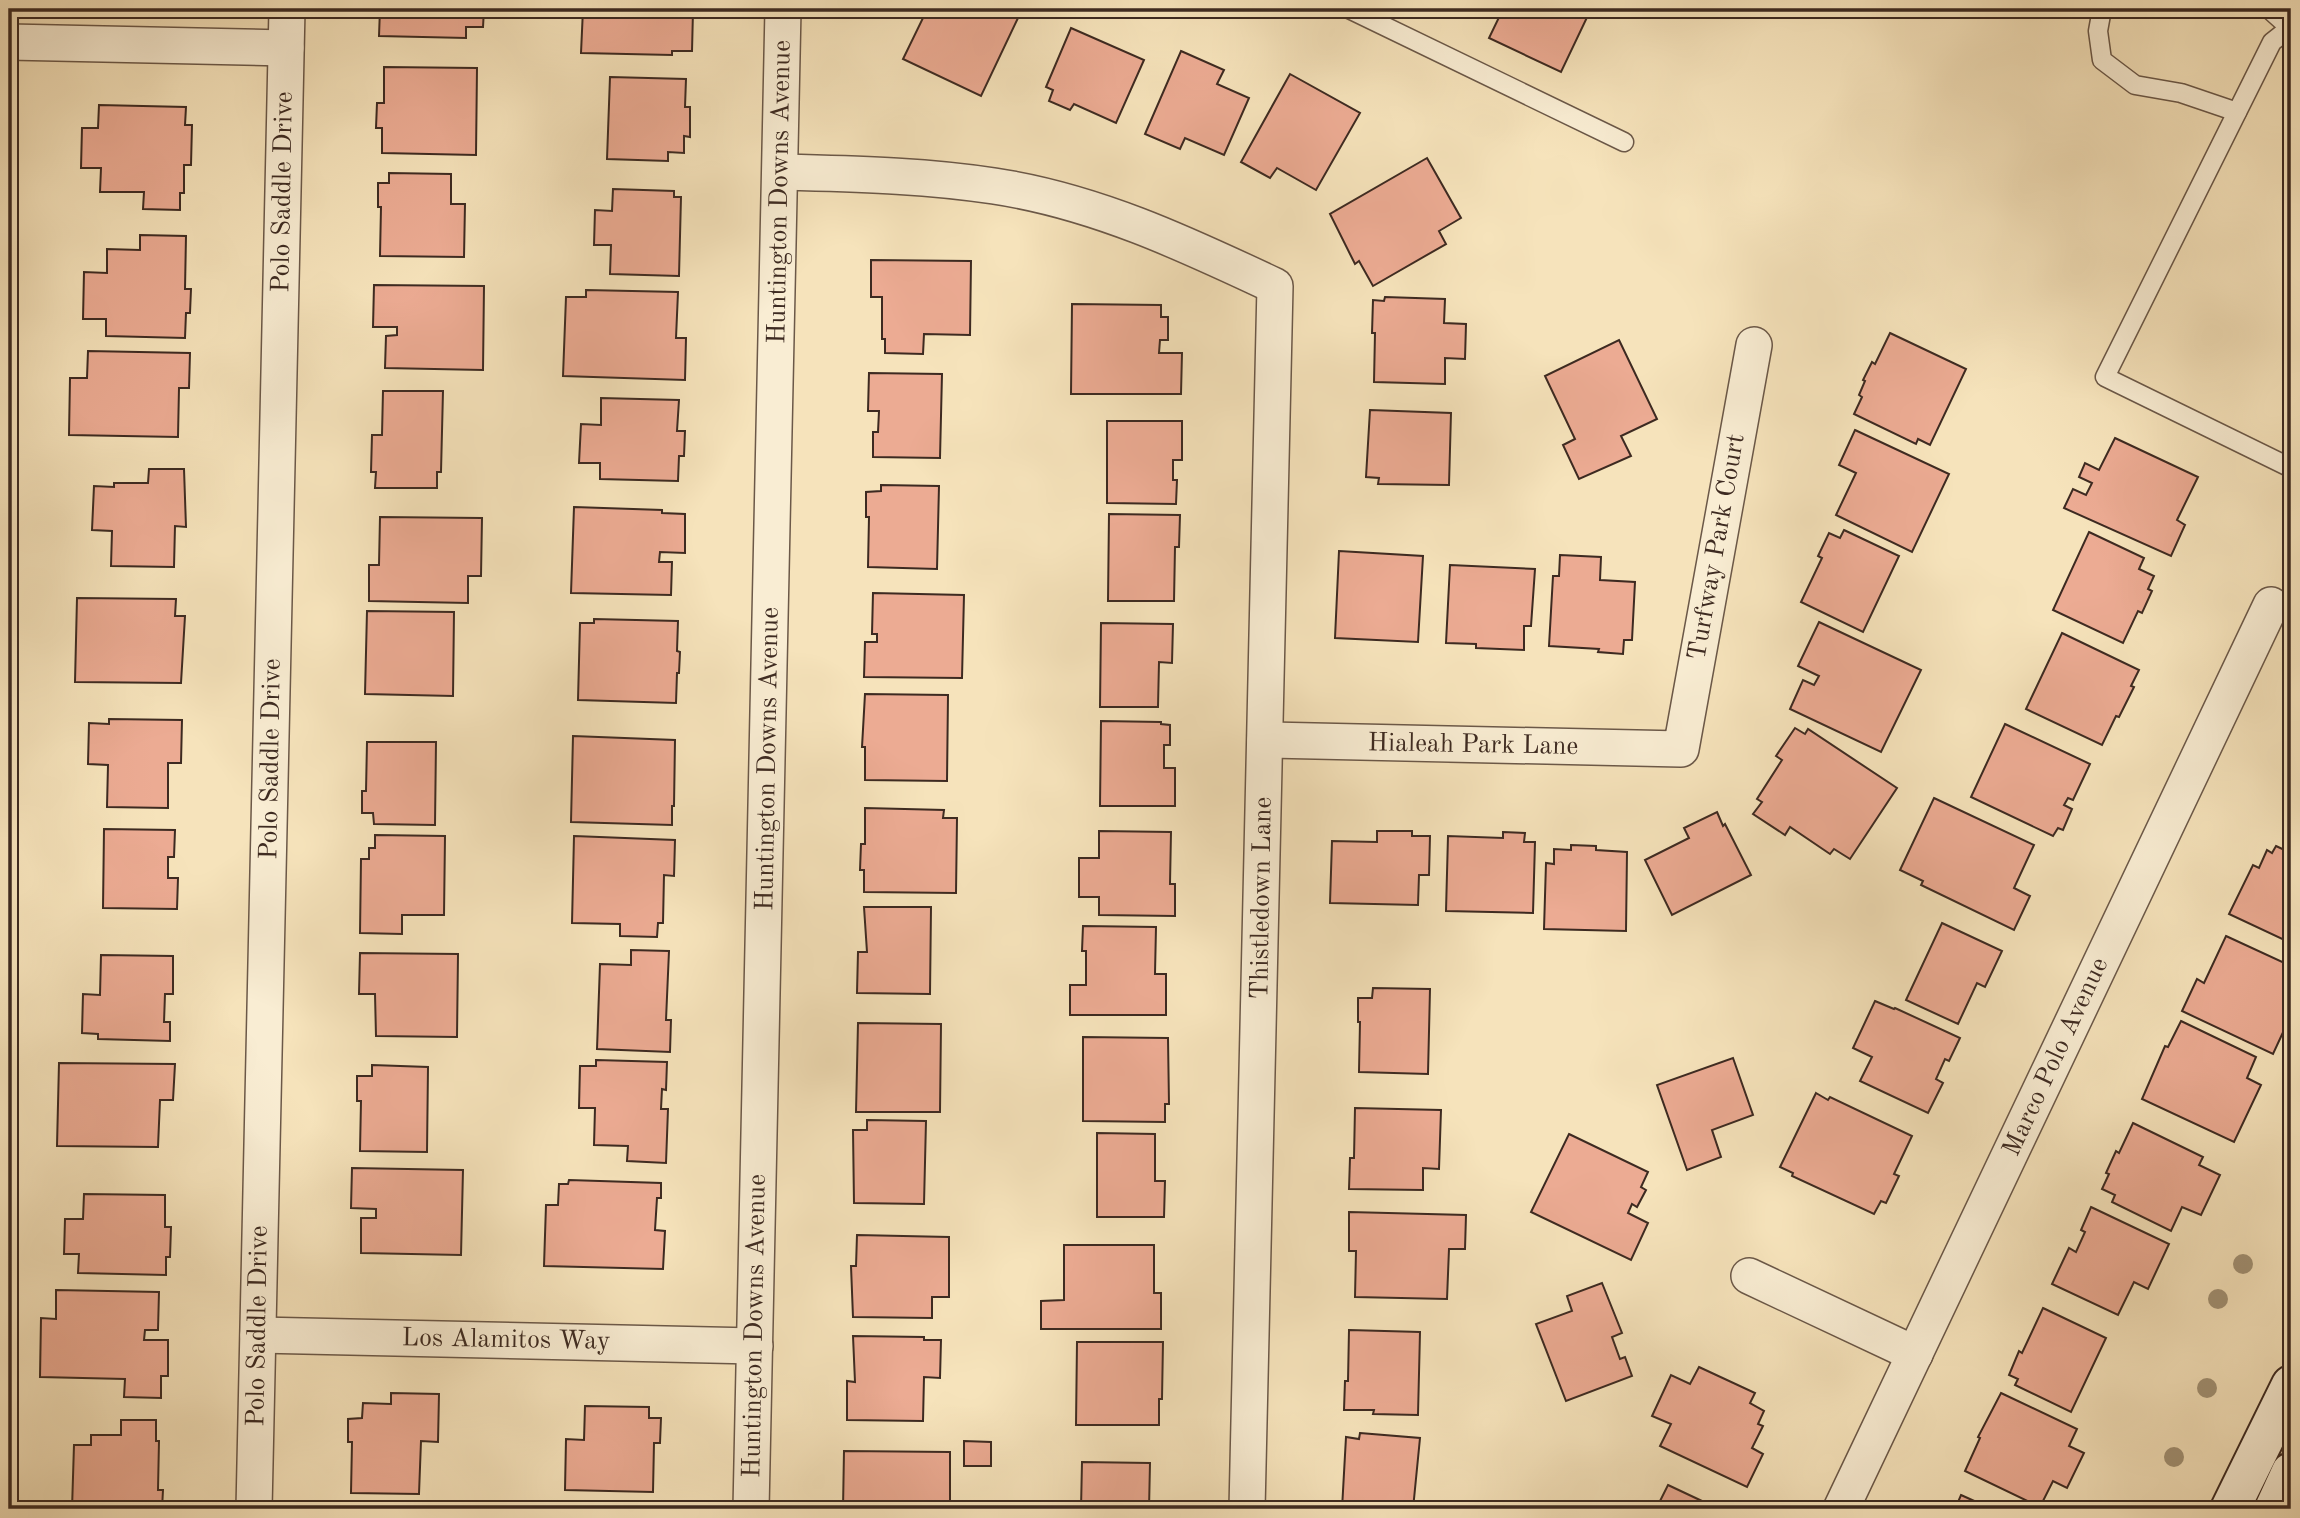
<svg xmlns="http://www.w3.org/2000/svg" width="2300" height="1518" viewBox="0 0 2300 1518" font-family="'Old Standard TT',serif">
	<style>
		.building { fill: #ecab93; stroke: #3d2a21; stroke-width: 2 }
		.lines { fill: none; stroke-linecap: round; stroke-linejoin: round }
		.service-casing { stroke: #6b5848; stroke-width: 21 }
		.minor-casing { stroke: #6b5848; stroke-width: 38 }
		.secondary-casing { stroke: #3d2a21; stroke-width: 42 }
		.service { stroke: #f9edd3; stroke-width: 18 }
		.minor { stroke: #f9edd3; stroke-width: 35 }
		.secondary { stroke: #f9edd3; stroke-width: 38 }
		.tree { fill: #a29275 }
		.labels { text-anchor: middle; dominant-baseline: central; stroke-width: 6; stroke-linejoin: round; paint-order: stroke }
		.street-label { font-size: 26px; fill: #3d2a21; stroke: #f9edd3 }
	</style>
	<rect width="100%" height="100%" fill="#f6e3bb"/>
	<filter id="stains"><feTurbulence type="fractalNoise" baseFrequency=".00286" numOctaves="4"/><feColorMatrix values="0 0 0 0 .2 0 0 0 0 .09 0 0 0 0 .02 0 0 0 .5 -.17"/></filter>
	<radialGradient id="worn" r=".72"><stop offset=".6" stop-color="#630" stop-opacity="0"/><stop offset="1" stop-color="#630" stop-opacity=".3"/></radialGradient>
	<g class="building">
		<polygon points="380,9 484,9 483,27 466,27 466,38 379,36"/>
		<polygon points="583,9 672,9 693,11 692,51 672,51 672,55 581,53"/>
		<polygon points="905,9 998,9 1018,18 981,96 903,59 923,18"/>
		<polygon points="1503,9 1591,9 1561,72 1489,38"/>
		<polygon points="1071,28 1144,60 1116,123 1074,104 1070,110 1049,101 1053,90 1046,87"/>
		<polygon points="1181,51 1224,70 1217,84 1249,98 1224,155 1185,138 1180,149 1145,134"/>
		<polygon points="384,67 477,68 476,155 382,153 382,128 376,128 377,103 384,103"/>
		<polygon points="1290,74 1360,113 1316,190 1277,168 1270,178 1241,162"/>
		<polygon points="610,77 686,79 685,107 690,107 690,137 684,136 684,153 668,152 668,161 607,159"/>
		<polygon points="99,105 186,107 185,125 192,125 191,165 184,165 184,193 180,193 180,210 143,209 144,192 100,192 101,168 81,168 82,128 98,128"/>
		<polygon points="1427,158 1461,218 1439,231 1446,244 1373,286 1359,261 1355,264 1330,214"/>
		<polygon points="389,173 451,174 451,204 465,204 464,257 380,256 381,207 378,207 378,183 389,183"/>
		<polygon points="613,189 674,191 674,197 681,197 679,276 610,274 611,245 594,245 595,210 612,211"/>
		<polygon points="140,235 186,236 185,289 191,289 190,313 186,313 185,338 106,336 106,319 83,319 84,272 107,273 107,249 140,250"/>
		<polygon points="871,260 971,261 970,335 924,334 923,354 885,353 885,339 882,339 882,297 871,297"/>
		<polygon points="374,285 484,286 483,370 385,368 386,336 397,335 397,327 373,327"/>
		<polygon points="586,290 678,292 676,338 686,338 685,380 563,376 566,297 586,297"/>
		<polygon points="1385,297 1445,299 1444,323 1466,324 1465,359 1445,358 1445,384 1374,382 1375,333 1372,333 1373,300 1384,301"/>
		<polygon points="1072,304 1161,305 1161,317 1168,317 1168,340 1160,340 1159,353 1182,353 1181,394 1071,394"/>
		<polygon points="1890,333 1966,369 1930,445 1918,439 1916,444 1854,414 1862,397 1859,395 1865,381 1863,380 1872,362 1875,364"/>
		<polygon points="1619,340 1657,419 1621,436 1631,456 1579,479 1563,445 1575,439 1545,376"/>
		<polygon points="88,351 190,353 189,388 179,388 178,437 69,435 70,378 87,378"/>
		<polygon points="869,373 942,374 940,458 873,457 873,432 878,432 879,411 868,411"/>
		<polygon points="383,391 443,391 441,472 437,472 437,488 375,488 376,472 371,472 372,435 382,435"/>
		<polygon points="601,398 679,400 677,431 685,431 684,456 679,456 678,481 600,479 600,463 579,463 581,424 601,425"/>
		<polygon points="1370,410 1451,413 1449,485 1378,484 1379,478 1366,477"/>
		<polygon points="1107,421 1182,421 1182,460 1173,460 1173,480 1177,480 1176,504 1107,503"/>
		<polygon points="1855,430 1949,474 1912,552 1836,515 1856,473 1839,465"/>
		<polygon points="2115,438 2198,477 2177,520 2185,525 2171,556 2064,508 2073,489 2086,495 2092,483 2079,477 2085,463 2099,470"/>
		<polygon points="149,469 184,469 186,527 175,526 174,567 111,566 112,531 92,530 94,486 114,487 114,483 148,483"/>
		<polygon points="881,485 939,486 937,569 868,567 869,517 866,517 866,492 881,491"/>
		<polygon points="574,507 662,510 662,513 685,514 685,553 660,552 659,562 672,562 671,595 571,593"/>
		<polygon points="1109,514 1180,515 1179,547 1175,547 1174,601 1108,601"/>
		<polygon points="380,517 482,518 481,576 468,576 468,603 369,601 369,565 379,565"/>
		<polygon points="1844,530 1899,556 1863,632 1801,602 1822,558 1818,556 1829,533 1840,538"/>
		<polygon points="2089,532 2144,558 2139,569 2154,576 2148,589 2152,591 2142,613 2138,611 2123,643 2053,610"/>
		<polygon points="1339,551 1423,556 1418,642 1335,638"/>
		<polygon points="1560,555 1601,557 1600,580 1635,582 1632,640 1624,640 1623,654 1598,652 1599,649 1549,646 1553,576 1559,576"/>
		<polygon points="1450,565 1535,569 1531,626 1524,626 1524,650 1476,648 1476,644 1446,643"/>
		<polygon points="873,593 964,595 962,678 864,677 865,642 877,642 877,634 872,634"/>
		<polygon points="77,598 176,599 175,616 185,616 181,683 75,682"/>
		<polygon points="367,611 454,612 453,696 365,694"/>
		<polygon points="594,619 678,621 677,651 680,652 679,673 677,673 676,703 578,700 580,623 594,623"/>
		<polygon points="1819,622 1921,670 1881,752 1790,709 1803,680 1814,685 1819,676 1798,666"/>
		<polygon points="1101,623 1173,624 1172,663 1159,662 1158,707 1100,707"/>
		<polygon points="2062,633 2139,670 2131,686 2134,687 2119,717 2116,716 2102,745 2026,709"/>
		<polygon points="865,694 948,695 947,781 865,780 865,747 862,747"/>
		<polygon points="109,719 182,720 181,763 168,763 168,808 107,807 108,765 88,764 89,723 109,724"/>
		<polygon points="1101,721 1161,722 1161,724 1170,725 1170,745 1164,745 1164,768 1175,768 1175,806 1100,806"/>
		<polygon points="2005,724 2090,764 2073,800 2068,798 2064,805 2072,809 2063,830 2058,828 2053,836 1971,797"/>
		<polygon points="1795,728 1805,734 1808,729 1897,788 1850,859 1834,849 1830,854 1790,827 1785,835 1753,814 1762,802 1757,799 1782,760 1776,756"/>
		<polygon points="573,736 675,740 674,806 672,806 672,825 571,822"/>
		<polygon points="367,742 436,742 435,825 374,824 373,813 362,813 362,791 366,791"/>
		<polygon points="1934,798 2034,845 2014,888 2030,896 2014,930 1921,885 1923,881 1900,870"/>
		<polygon points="865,808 944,810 943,818 957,818 956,893 864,892 864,870 860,870 861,844 865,844"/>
		<polygon points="1717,812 1723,826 1725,824 1751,875 1672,915 1645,860 1689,838 1684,828"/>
		<polygon points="104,829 175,830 174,857 168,857 168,878 178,878 177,909 103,908"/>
		<polygon points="1099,831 1171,832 1170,884 1175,884 1175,916 1099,915 1099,897 1079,897 1079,858 1099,858"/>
		<polygon points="1377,831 1412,831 1412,836 1430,836 1429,875 1419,875 1418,905 1330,903 1332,841 1377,842"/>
		<polygon points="1503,832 1525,833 1524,842 1535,842 1533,913 1446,911 1448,836 1503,838"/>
		<polygon points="375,835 445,836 444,915 402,915 402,934 360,933 361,859 369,859 369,848 375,848"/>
		<polygon points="574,836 675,840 674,876 664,875 663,923 658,923 657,937 620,936 620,924 572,923"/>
		<polygon points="1571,845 1596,846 1596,850 1627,852 1626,931 1544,929 1546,863 1554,864 1554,849 1571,850"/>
		<polygon points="2276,846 2291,853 2291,943 2229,914 2253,865 2259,868 2267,850 2272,853"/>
		<polygon points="864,907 931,907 930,994 857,993 858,952 867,952"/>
		<polygon points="1942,923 2002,951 1985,987 1977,983 1958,1024 1906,1000"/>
		<polygon points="1083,926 1156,927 1155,974 1166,974 1166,1015 1070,1015 1070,985 1086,985 1086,951 1082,951"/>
		<polygon points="2226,936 2291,966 2291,1015 2273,1054 2182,1011 2197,979 2204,983"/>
		<polygon points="631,950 669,951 666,1020 671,1020 670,1052 597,1049 600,964 631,965"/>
		<polygon points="360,953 458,954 457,1037 376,1036 375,994 359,994"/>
		<polygon points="101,955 173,956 173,994 165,994 164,1022 170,1022 170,1041 98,1039 98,1034 82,1033 83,994 100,995"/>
		<polygon points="1373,988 1430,989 1428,1074 1359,1072 1360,1022 1358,1022 1358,998 1372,998"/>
		<polygon points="1875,1001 1894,1009 1895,1008 1960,1038 1949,1061 1945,1059 1936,1079 1943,1083 1928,1113 1860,1081 1872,1057 1853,1048"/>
		<polygon points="2181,1021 2256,1057 2247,1078 2261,1085 2234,1142 2142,1099 2165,1046 2168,1047"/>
		<polygon points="858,1023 941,1024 940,1112 856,1112"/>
		<polygon points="1083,1037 1168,1038 1169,1104 1165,1104 1165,1122 1083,1121"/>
		<polygon points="1733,1058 1753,1115 1712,1130 1721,1157 1687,1170 1657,1085"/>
		<polygon points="596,1060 667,1062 666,1090 662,1089 661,1109 668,1109 666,1163 627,1161 628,1146 594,1145 595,1108 579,1108 580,1066 596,1066"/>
		<polygon points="59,1063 175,1064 173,1100 160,1100 158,1147 57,1146"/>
		<polygon points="372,1065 428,1067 427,1152 360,1151 361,1101 357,1101 357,1076 372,1076"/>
		<polygon points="1816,1093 1828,1100 1830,1097 1912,1136 1894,1174 1899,1176 1886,1203 1881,1201 1874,1214 1792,1176 1793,1173 1780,1167"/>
		<polygon points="1355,1108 1441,1110 1439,1169 1423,1168 1423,1190 1349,1189 1350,1158 1354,1158"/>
		<polygon points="867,1120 926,1121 924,1204 854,1203 853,1130 867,1130"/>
		<polygon points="2133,1123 2203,1157 2199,1165 2220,1175 2201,1215 2182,1207 2171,1231 2112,1202 2115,1195 2102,1189 2109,1174 2106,1173 2116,1151 2119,1153"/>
		<polygon points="1097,1133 1155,1134 1155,1181 1165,1181 1164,1217 1097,1217"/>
		<polygon points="1569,1134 1648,1172 1641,1187 1646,1190 1637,1207 1632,1204 1628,1213 1648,1223 1631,1260 1531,1212"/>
		<polygon points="352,1168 463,1170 461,1255 361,1253 361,1218 376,1218 376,1209 351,1208"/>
		<polygon points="569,1180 661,1183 661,1198 657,1198 655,1230 665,1231 663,1269 544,1266 546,1205 558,1205 559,1184 568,1184"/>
		<polygon points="84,1194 165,1195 165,1227 171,1227 170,1257 166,1257 166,1275 78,1273 79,1254 64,1254 65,1219 83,1219"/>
		<polygon points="2091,1207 2169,1244 2148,1289 2134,1282 2118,1315 2052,1284 2069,1248 2076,1252 2085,1232 2081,1230"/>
		<polygon points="1349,1212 1466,1215 1465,1249 1449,1249 1447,1299 1355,1297 1356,1251 1349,1251"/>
		<polygon points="857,1235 949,1237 949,1297 932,1297 932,1318 853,1317 851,1266 856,1266"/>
		<polygon points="1064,1245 1154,1245 1154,1293 1161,1293 1161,1329 1041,1329 1041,1301 1064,1300"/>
		<polygon points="1602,1283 1622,1333 1612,1337 1620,1359 1625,1357 1632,1376 1566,1401 1536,1324 1572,1311 1567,1296"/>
		<polygon points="56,1290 159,1292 158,1330 145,1330 144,1340 168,1340 168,1376 161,1376 161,1398 124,1397 125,1379 40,1377 41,1318 56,1319"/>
		<polygon points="2043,1308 2106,1338 2071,1412 2015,1385 2018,1379 2009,1375 2019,1351 2022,1353"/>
		<polygon points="1349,1330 1420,1332 1418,1415 1373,1414 1374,1410 1344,1410 1345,1381 1348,1381"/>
		<polygon points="853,1336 924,1337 924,1340 941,1340 940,1378 924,1377 923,1421 847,1420 847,1381 855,1382"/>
		<polygon points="1077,1342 1163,1342 1162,1399 1159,1399 1159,1425 1076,1425"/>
		<polygon points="1699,1367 1755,1393 1750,1403 1764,1411 1758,1424 1763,1426 1752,1448 1763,1454 1747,1487 1660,1446 1671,1424 1652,1416 1671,1375 1690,1384"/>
		<polygon points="391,1393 439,1394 438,1442 421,1441 419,1494 351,1493 352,1442 348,1442 348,1419 362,1418 363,1403 391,1404"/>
		<polygon points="2001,1393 2077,1429 2069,1446 2084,1453 2067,1488 2053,1481 2040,1507 1965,1471 1980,1438 1978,1437"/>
		<polygon points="585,1406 649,1407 649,1418 661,1418 660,1443 654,1443 653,1492 565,1490 566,1439 584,1440"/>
		<polygon points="121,1420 156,1420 156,1441 159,1441 158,1490 163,1490 162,1509 72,1509 74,1445 91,1445 91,1435 121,1435"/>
		<polygon points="1360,1433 1420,1438 1413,1509 1342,1509 1346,1437 1359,1439"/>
		<polygon points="964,1441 991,1442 991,1466 964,1466"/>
		<polygon points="844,1451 950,1452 950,1509 843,1509"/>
		<polygon points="1082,1462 1150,1463 1149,1509 1081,1509"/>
		<polygon points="1668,1485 1719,1509 1656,1509"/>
		<polygon points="1961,1495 1992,1509 1955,1509"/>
	</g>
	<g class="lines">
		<g class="service-casing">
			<g id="service">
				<polyline points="1349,9 1624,142"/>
				<polyline points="2102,9 2098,31 2102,60 2135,85 2181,93 2237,112"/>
				<polyline points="2269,9 2289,27"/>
				<polyline points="2291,27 2272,42 2105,377 2291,468"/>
			</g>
		</g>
		<g class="minor-casing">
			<g id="minor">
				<polyline points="9,42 286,48"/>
				<path d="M781 172C852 174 923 175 994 186 1094 201 1184 243 1275 286L1247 1509"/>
				<polyline points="1265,740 1681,749 1754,345"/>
				<polyline points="1749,1276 1915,1354"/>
				<polyline points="258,1335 755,1346"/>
				<polyline points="254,1509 287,9"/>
				<polyline points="751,1509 783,9"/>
				<polyline points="1841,1509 2271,605"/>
			</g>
		</g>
		<g class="secondary-casing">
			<g id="secondary">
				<polyline points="2230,1509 2291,1385"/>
				<polyline points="2274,1509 2291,1472"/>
			</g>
		</g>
		<use href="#service" class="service"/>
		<use href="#minor" class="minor"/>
		<use href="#secondary" class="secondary"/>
	</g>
	<g class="tree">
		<circle cx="2243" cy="1264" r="10"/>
		<circle cx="2218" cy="1299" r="10"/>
		<circle cx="2207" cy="1388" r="10"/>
		<circle cx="2174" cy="1457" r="10"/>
	</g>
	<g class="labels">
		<g class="street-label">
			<text transform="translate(283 192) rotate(-89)">Polo Saddle Drive</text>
			<text transform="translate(780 192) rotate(-89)">Huntington Downs Avenue</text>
			<text transform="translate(1717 547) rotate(-80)">Turfway Park Court</text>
			<text transform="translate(1473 745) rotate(1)">Hialeah Park Lane</text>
			<text transform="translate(271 759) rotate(-89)">Polo Saddle Drive</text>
			<text transform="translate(768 759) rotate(-89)">Huntington Downs Avenue</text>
			<text transform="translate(1262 898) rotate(-89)">Thistledown Lane</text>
			<text transform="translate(2056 1057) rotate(-65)">Marco Polo Avenue</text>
			<text transform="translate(258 1326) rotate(-89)">Polo Saddle Drive</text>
			<text transform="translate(755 1326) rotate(-89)">Huntington Downs Avenue</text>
			<text transform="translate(506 1340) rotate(1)">Los Alamitos Way</text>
		</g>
	</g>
	<rect width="2300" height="1518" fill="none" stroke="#f6e3bb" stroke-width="35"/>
	<rect x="10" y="10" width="2279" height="1497" fill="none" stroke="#3d2a21" stroke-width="3.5"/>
	<rect x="18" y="18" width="2265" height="1483" fill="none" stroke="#3d2a21" stroke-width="2"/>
	<rect width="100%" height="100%" filter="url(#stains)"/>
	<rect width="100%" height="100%" fill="url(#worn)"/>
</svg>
